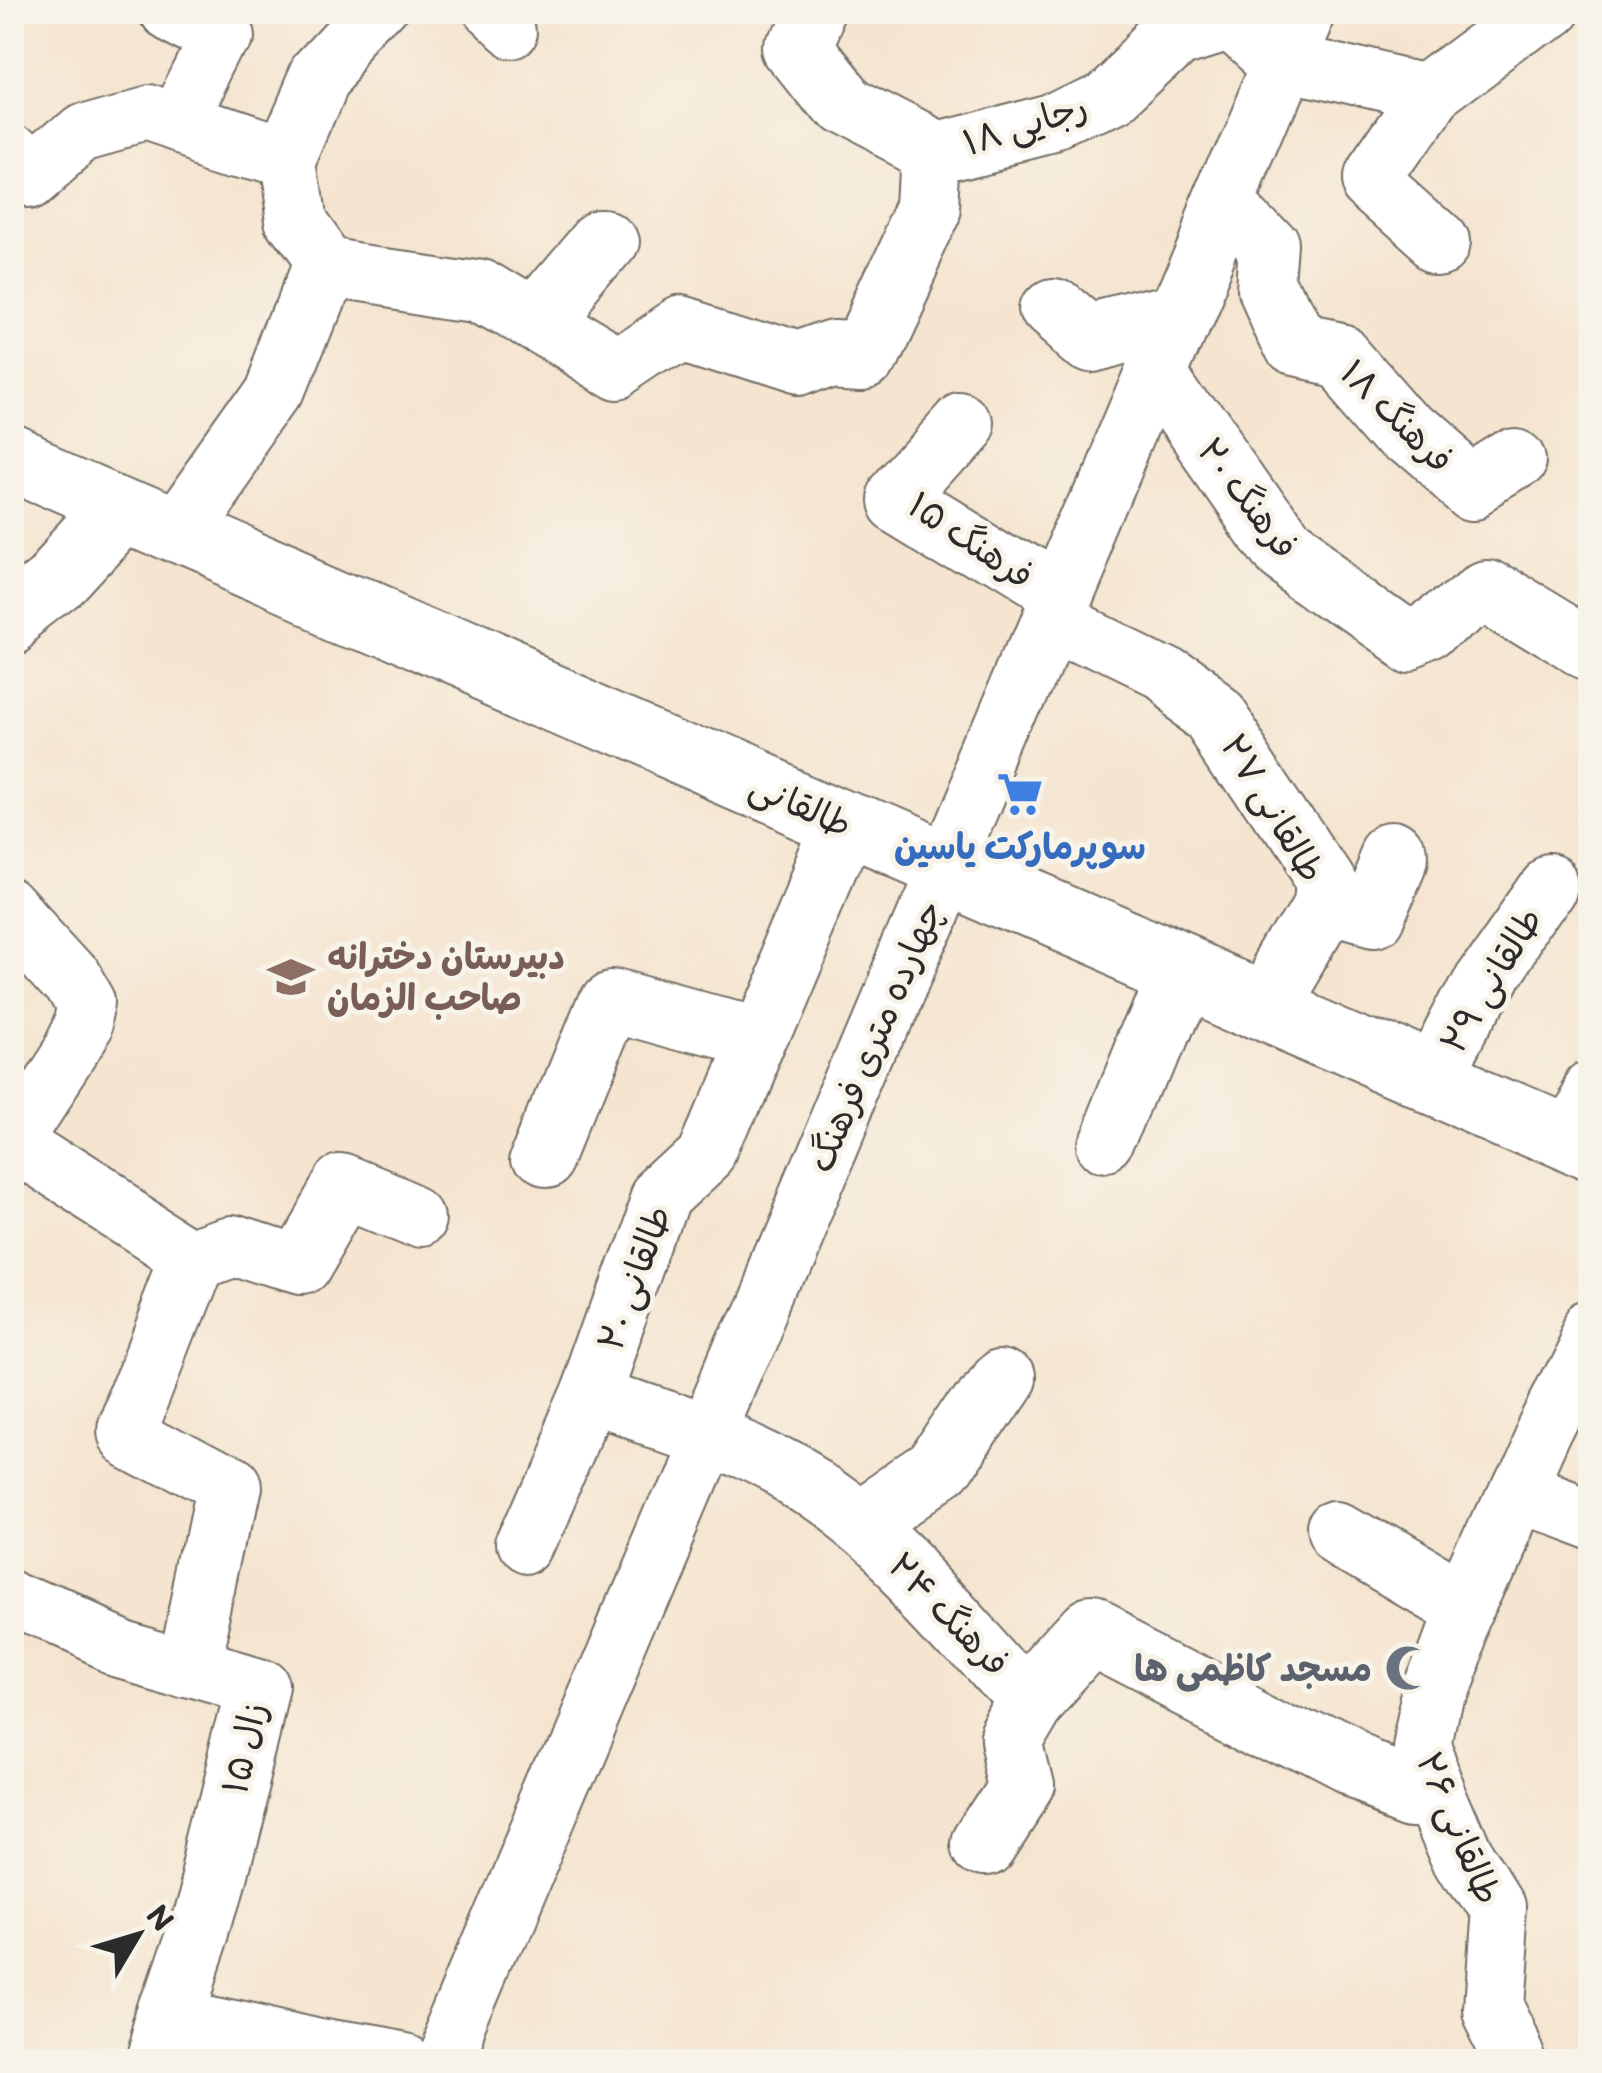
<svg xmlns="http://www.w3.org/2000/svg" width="1602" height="2073" viewBox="0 0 1602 2073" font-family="Itim,'Playpen Sans Arabic',sans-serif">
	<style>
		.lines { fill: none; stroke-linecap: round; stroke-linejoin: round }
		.minor-casing { stroke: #726c64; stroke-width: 64 }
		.major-casing { stroke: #726c64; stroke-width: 70 }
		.minor { stroke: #fff; stroke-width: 60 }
		.major { stroke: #fff; stroke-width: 66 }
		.labels { text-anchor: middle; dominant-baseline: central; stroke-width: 10; stroke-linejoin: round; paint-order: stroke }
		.street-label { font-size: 36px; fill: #2b2b2b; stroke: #f7f3e8 }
		.shop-label { font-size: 36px; font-weight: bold; fill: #366cbe; stroke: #f7f3e8 }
		.education-label { font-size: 36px; font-weight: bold; fill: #785e54; stroke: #f7f3e8; text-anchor: start }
		.worship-label { font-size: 36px; font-weight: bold; fill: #5b616d; stroke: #f7f3e8; text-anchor: end }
	</style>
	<rect width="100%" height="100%" fill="#f7f3e8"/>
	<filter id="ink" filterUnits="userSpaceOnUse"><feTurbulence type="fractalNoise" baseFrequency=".00833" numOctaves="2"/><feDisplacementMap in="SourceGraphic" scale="24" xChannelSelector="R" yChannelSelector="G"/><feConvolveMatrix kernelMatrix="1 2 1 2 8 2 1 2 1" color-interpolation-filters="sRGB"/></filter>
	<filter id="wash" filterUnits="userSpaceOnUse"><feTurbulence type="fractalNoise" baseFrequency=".004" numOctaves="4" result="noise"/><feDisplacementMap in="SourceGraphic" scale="48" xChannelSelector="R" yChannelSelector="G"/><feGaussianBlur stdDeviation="2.7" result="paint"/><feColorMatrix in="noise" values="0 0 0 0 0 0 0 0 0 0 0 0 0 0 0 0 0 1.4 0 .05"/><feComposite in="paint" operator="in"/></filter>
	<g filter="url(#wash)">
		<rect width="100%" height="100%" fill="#f5e4cf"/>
	</g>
	<g filter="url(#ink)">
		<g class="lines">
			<g class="minor-casing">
				<g id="minor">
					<polyline points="170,9 222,36 178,124"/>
					<polyline points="383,9 318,78 283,159 292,225 323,268 484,291 618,371 682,328 797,365 834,352 862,354 931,205 934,153"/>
					<polyline points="487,9 505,26"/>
					<polyline points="814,9 797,48 843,106 934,153 1055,122 1106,97 1178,29 1231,12 1286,62 1431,96"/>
					<polyline points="9,152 32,174 82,131 146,113 283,159"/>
					<polyline points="1227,201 1270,246 1267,287 1293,345 1340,355 1410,435 1470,487 1515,459"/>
					<polyline points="1438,240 1372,181 1431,96 1547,9"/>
					<polyline points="1053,309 1089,340 1177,318"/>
					<polyline points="537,322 604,243"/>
					<polyline points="1155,371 1283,555 1408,643 1431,634 1481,584 1593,652"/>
					<polyline points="962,424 896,498 1059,598"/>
					<polyline points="175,532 274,392 323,268"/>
					<polyline points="9,620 57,583 124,510"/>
					<polyline points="1050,620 1158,673 1216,715 1326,880 1324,905 1265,1007"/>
					<polyline points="1324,905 1370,918 1395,859"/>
					<polyline points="9,912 73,982 87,1006 82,1028 9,1140 194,1258 125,1435 226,1489 188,1667"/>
					<polyline points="1433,1079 1485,978 1552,883"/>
					<polyline points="1564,1136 1593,1091"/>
					<polyline points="1109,1145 1180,970"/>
					<polyline points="547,1158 611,999 754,1039"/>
					<polyline points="194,1258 233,1244 297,1265 342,1187 417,1218"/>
					<path d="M591 1395C662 1422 742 1443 806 1483 894 1538 962 1627 1032 1702L1095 1633 1362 1771 1412 1791H1437"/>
					<polyline points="1516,1492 1593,1521"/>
					<polyline points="860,1522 933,1473 999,1374"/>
					<polyline points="1340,1532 1465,1606"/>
					<polyline points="525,1546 591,1395 662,1194 707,1152 846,824"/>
					<polyline points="9,1597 120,1647 260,1687 198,1935 154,2064"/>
					<polyline points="983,1843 1020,1786 1009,1741 1032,1702"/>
					<polyline points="170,2016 399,2064"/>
					<polyline points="441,2064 1308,9"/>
					<polyline points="1517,2064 1490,2010 1497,1909 1466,1859 1419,1750 1430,1698 1456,1627 1543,1432 1593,1333"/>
				</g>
			</g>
			<g class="major-casing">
				<polyline id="major" points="9,460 1593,1149"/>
			</g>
			<use href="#minor" class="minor"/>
			<use href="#major" class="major"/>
		</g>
	</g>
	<defs>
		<g id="supermarket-bare" transform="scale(3.6)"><path d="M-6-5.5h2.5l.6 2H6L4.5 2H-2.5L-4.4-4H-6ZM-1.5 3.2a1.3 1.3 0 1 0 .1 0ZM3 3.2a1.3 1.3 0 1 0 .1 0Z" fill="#3f7fe0" stroke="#f7f3e8" stroke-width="2.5" paint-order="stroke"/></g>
		<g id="school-bare" transform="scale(3.6)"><path d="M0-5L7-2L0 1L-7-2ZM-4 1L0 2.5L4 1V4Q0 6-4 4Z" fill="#8d6e63" stroke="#f7f3e8" stroke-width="2.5" paint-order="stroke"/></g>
		<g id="mosque-bare" transform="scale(3.6)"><path d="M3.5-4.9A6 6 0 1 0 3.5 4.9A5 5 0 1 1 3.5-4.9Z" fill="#6b7280" stroke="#f7f3e8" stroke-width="2.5" paint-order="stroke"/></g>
	</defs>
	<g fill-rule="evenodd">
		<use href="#supermarket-bare" x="1020" y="794"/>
		<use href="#school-bare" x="291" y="977"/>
		<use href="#mosque-bare" x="1408" y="1668"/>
	</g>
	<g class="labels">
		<g class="street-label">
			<text transform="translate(1025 124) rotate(-18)">رجایی ۱۸</text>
			<text transform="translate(1397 416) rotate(45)">فرهنگ ۱۸</text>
			<text transform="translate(1248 498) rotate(53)">فرهنگ ۲۰</text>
			<text transform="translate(971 540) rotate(34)">فرهنگ ۱۵</text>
			<text transform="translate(801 805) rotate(24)">طالقانی</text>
			<text transform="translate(1273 808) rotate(59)">طالقانی ۲۷</text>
			<text transform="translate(1491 980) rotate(-59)">طالقانی ۲۹</text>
			<text transform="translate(875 1036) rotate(-67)">چهارده متری فرهنگ</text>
			<text transform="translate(634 1278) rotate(-70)">طالقانی ۲۰</text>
			<text transform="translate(949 1614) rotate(46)">فرهنگ ۲۴</text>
			<text transform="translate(244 1748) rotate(-77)">زال ۱۵</text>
			<text transform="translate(1459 1828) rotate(67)">طالقانی ۲۶</text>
		</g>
		<g class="shop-label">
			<text x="1020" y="846">سوپرمارکت یاسین</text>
		</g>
		<g class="education-label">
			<text x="327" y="956">دبیرستان دخترانه<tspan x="327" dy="41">صاحب الزمان</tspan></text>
		</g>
		<g class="worship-label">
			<text x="1372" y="1668">مسجد کاظمی ها</text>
		</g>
	</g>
	<rect width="1602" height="2073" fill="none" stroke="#f7f3e8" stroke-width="48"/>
	<g transform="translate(138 1935) rotate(52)" stroke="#f7f3e8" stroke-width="9" paint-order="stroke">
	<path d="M0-9L21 45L0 30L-21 45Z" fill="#2b2b2b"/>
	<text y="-18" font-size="33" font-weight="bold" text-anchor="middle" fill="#2b2b2b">N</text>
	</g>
</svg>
